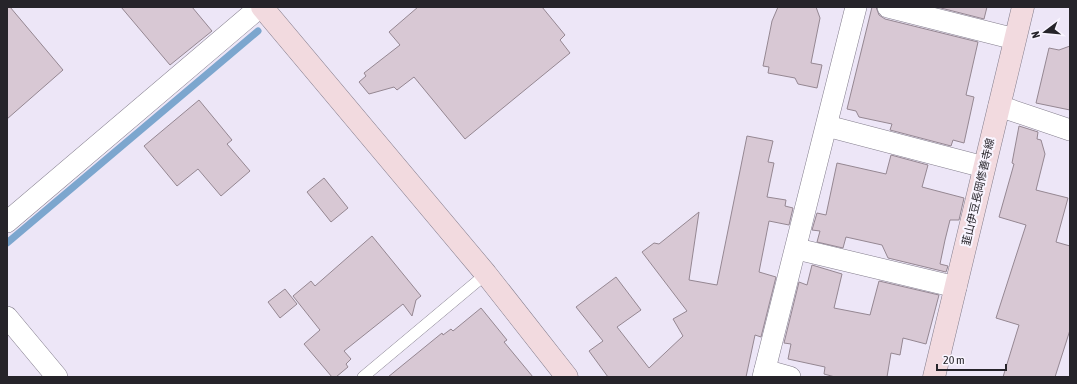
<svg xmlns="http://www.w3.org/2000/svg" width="1077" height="384" viewBox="0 0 1077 384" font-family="'Asap Condensed','Noto Sans JP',sans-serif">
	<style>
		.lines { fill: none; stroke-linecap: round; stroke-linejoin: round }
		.stream { stroke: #7ca6ce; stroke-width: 7 }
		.building { fill: #d8c8d4; stroke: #958792 }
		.lane-casing { stroke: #847e8d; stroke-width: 12 }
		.street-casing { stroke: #847e8d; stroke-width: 22 }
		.secondary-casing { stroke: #847e8d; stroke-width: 23 }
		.lane { stroke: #fff; stroke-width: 11 }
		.street { stroke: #fff; stroke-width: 21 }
		.secondary { stroke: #f2dadf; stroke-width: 22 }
		.labels { text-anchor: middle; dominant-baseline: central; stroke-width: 4; stroke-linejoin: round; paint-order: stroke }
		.street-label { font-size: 11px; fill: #26242a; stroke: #f9f5ff }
	</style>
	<rect width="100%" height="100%" fill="#ede6f7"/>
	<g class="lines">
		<polyline class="stream" points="7,243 258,31"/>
	</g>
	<g class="building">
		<polygon points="7,7 10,7 63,70 7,119"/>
		<polygon points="121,7 192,7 212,31 170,65"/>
		<polygon points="418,7 542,7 565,35 560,40 570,53 465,139 414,77 397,90 394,87 369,94 359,82 366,76 364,73 400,45 389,32"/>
		<polygon points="778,7 816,7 820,18 811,63 822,65 817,88 798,84 795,78 768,73 769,67 763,66 772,21"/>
		<polygon points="872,7 876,7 879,15 885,19 978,42 966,95 974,97 964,143 953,140 951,146 890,130 892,124 859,117 856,111 847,109"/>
		<polygon points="937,7 987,7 984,19"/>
		<polygon points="1070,46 1070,110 1036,103 1049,48 1059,50"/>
		<polygon points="199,100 232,140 227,144 250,171 221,196 198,169 177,186 144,146"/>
		<polygon points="1019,126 1038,132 1037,139 1041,140 1045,154 1036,190 1068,198 1056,242 1070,246 1070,330 1055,377 1003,377 1019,325 996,318 1026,225 999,217 1014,164 1012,163"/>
		<polygon points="747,136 773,141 768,162 774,163 767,197 786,200 785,206 793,208 789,225 769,221 759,272 776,277 761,337 755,335 746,377 608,377 589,351 603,341 576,307 616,277 641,310 617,327 649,368 683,336 673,319 687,311 642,252 654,243 659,244 699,212 689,280 717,285"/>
		<polygon points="891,155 928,165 922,187 964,198 959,220 950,220 945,240 940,264 948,266 946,272 888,258 882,245 846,237 843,248 817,242 820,231 812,230 817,213 826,215 837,163 886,174"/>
		<polygon points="324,178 348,208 331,222 307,192"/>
		<polygon points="372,236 421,296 416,300 412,316 403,304 344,351 351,359 346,364 348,367 336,377 332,377 304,344 320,330 293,296 311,281 315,286"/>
		<polygon points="812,265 842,274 834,308 870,315 879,281 939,295 926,344 903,338 900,355 891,353 887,377 835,377 824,374 825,367 788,359 791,344 784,343 799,282 807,285"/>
		<polygon points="285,289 297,304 280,318 268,302"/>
		<polygon points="481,308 507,340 504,342 533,377 388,377 442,333 443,335 451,329 453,331"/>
	</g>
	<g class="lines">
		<g class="lane-casing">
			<polyline id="lane" points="363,377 486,274"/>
		</g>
		<g class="street-casing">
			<g id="street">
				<polyline points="888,7 1015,39"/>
				<polyline points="999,106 1070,130"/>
				<polyline points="827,126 984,167"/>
				<polyline points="7,222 260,7"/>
				<polyline points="797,249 956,287"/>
				<polyline points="7,317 57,377"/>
				<polyline points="765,370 790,377"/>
				<polyline points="763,377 856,7"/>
			</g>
		</g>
		<g class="secondary-casing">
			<g id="secondary">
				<polyline points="262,7 486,274 567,377"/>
				<polyline points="934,377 1023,7"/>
			</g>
		</g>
		<use href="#lane" class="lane"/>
		<use href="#street" class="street"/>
		<use href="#secondary" class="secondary"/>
	</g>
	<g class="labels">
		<g class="street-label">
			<text transform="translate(978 192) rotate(-77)">韮山伊豆長岡修善寺線</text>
		</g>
	</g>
	<rect width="1077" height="384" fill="none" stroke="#26242a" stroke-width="16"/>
	<g transform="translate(1045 32) rotate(254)" stroke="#f9f5ff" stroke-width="3" paint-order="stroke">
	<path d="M0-3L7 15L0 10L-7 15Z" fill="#26242a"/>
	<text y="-6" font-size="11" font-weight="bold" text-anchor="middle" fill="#26242a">N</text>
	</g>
	<path d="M937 364v6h69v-6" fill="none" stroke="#26242a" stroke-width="2"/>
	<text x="943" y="364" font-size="12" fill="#26242a" stroke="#f9f5ff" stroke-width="3" paint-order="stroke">20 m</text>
</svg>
